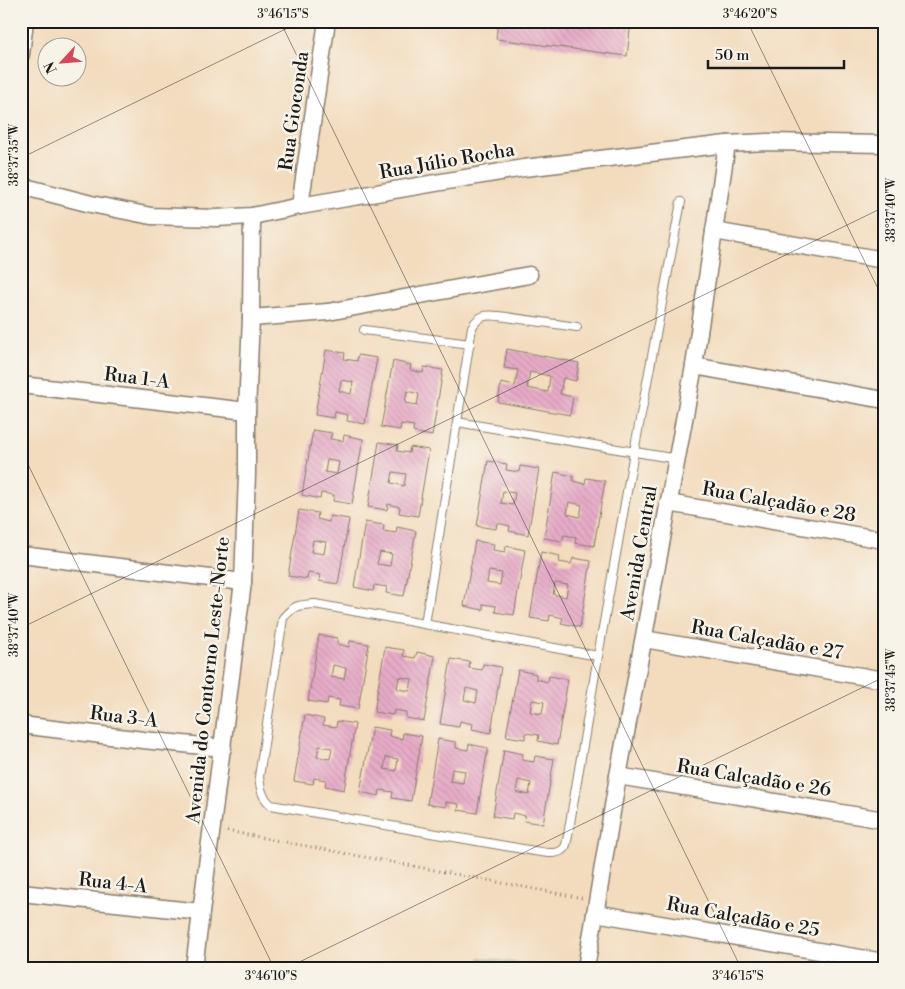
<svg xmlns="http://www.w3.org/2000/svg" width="905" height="989" viewBox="0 0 905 989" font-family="'Libre Bodoni',serif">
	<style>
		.garden { fill: #a7c66d; stroke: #627144 }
		.building { fill: url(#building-back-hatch); fill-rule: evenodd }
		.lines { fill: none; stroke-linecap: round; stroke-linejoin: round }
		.service-casing { stroke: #887c6c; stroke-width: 10 }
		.minor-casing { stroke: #887c6c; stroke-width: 19 }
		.path { stroke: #887c6c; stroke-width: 3; stroke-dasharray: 1 4; stroke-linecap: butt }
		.service { stroke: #fff; stroke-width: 8 }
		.minor { stroke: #fff; stroke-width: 16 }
		.ticks { fill: none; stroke: #1c1c1c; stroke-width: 1; stroke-opacity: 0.45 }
		.labels { text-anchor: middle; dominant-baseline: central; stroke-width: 5; stroke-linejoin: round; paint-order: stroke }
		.street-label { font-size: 19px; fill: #1c1c1c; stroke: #f7f3e8 }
		.neatline { fill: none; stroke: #1c1c1c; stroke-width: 2 }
		.ticks-label { font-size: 12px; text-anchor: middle; fill: #1c1c1c }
	</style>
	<defs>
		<pattern id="building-back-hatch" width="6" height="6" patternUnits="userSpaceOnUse" patternTransform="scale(1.25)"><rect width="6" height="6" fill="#e7abc8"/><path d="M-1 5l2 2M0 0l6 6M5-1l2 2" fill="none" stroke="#c693ab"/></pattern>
	</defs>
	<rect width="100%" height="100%" fill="#f7f3e8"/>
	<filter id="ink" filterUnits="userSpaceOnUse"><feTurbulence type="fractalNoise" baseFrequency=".02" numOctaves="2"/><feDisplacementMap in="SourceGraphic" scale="10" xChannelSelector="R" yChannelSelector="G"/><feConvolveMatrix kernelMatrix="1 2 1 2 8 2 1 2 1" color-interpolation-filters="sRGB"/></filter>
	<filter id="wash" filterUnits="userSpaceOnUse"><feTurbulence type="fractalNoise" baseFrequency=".0096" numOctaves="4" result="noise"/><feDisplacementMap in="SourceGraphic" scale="20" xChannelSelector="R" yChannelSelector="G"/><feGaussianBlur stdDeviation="1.12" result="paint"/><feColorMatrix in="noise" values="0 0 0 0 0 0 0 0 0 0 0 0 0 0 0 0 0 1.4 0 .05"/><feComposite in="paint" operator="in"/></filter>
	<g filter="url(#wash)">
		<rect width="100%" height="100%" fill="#f3dbbd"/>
		<polygon class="garden" points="480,958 547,967 547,968 479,968"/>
		<g id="blocks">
			<g class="building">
				<polygon points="498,21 631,21 627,56 496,39"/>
				<path d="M507 349 579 363 576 381 563 378 560 394 573 397 570 415 498 402 501 383 515 386 518 370 504 368ZM530 372 550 376 548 392 527 388Z"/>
				<path d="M326 350 345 353 344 359 357 361 358 355 377 358 365 424 347 421 348 415 335 412 334 418 315 415ZM341 380 353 382 351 394 339 391Z"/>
				<path d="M393 361 411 365 410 370 423 373 424 367 443 370 432 436 413 432 414 426 401 424 400 430 381 427ZM407 391 419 394 417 405 405 403Z"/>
				<path d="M313 430 332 433 330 439 343 441 344 435 363 439 352 504 333 501 334 495 321 493 320 499 302 495ZM327 460 339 462 337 474 325 472Z"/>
				<path d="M379 442 398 445 397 451 409 453 410 447 429 450 418 516 399 513 400 507 388 504 387 510 368 507ZM393 472 406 474 404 486 391 483Z"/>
				<path d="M488 461 507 464 506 470 519 472 520 466 539 469 528 535 509 531 510 526 497 523 496 529 477 526ZM503 491 515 493 513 505 501 503Z"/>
				<path d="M555 472 573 476V481L585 484 586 478 605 481 594 546 575 543 576 537 564 535 562 541 544 538ZM569 502 582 505 580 517 567 514Z"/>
				<path d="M299 510 318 513 317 519 329 522 330 516 349 519 338 584 319 581 320 575 308 573 307 579 288 576ZM313 540 326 542 324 554 311 552Z"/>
				<path d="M365 522 384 525 383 531 396 533 397 527 416 531 404 596 386 593 387 587 374 585 373 591 354 587ZM380 552 392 554 390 566 377 564Z"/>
				<path d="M475 541 494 544 493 550 505 552 506 546 525 550 514 615 495 612 496 606 483 604V610L464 606ZM489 571 502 573 500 585 487 583Z"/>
				<path d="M541 552 560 556 559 562 571 564 573 558 591 561 580 627 561 623 563 618 550 615 549 621 530 618ZM555 583 568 585 566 597 553 594Z"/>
				<path d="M319 635 337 638V644L349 647 350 641 369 644 358 709 339 706 340 700 328 698 327 704 308 701ZM333 665 346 668 344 679 331 677Z"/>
				<path d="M385 647 404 650 403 656 415 658 417 652 435 656 424 721 406 718V712L394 710 393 715 374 712ZM399 677 412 679 410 691 397 689Z"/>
				<path d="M451 659 470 662 469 668 482 670 483 664 501 667 491 733 472 729 473 724 460 721 459 727 440 724ZM466 688 478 691 476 703 464 700Z"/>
				<path d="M518 670 536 674V679L548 682 549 676 568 679 557 745 538 741 539 735 526 733 525 739 506 736ZM532 700 544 702 542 714 530 712Z"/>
				<path d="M305 715 324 719 323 725 336 727 337 721 355 724 344 790 325 786 326 780 314 778 313 784 294 781ZM319 746 332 748 330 759 317 757Z"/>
				<path d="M372 727 390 730 389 736 402 739 403 733 422 736 411 801 392 798 393 792 380 790 379 796 360 792ZM386 757 398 759 396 771 384 769Z"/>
				<path d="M438 739 456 742V748L468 750 469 744 488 748 477 813 458 810 459 804 446 802V807L427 804ZM452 769 465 771 463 783 450 781Z"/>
				<path d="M504 750 523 754 522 760 534 762 535 756 554 759 543 824 524 821 525 816 513 813 512 819 493 816ZM518 780 531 783 529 795 516 792Z"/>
			</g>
		</g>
	</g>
	<g filter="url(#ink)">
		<use href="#blocks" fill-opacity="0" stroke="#887c6c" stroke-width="1"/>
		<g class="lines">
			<g class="service-casing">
				<g id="service">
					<polyline points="364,330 470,344"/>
					<polyline points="457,422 677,459"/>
					<path d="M425 624 472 327C480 314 486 315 499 316L577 327"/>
					<path d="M598 656 315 604C298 605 294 605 283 618L259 777C261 790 261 795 271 805L534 851C543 852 558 857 565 847 567 844 567 839 568 835L598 656 634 452 681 202"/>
				</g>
			</g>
			<g class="minor-casing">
				<g id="minor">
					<polyline points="21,54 25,21"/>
					<polyline points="21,186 91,204 151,216 216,218 252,216 300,206 524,168 727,144 767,142 884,144"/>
					<polyline points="300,206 327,21"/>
					<polyline points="714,231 884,260"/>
					<polyline points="251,318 328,312 529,275"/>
					<polyline points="694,366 884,400"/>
					<polyline points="21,385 247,411"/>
					<polyline points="668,503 884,540"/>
					<polyline points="21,555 243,582"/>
					<polyline points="644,639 884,680"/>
					<polyline points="21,725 143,740 223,748"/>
					<polyline points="618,776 884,820"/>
					<polyline points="21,893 201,912"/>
					<polyline points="595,913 884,962"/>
					<polyline points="194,968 243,582 247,474 247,411 251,318 252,216"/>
					<polyline points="586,968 618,776 694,366 727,144"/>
				</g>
			</g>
			<polyline class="path" points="227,831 582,898"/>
			<use href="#service" class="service"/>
			<use href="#minor" class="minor"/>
		</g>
	</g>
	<path class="ticks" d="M280 21 741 968M747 21 884 301M21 158 302 21M21 450 274 968M21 628 884 207M287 968 884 677"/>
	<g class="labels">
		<g class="street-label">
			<text transform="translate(294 111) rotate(-82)">Rua Gioconda</text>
			<text transform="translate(447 161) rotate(-10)">Rua Júlio Rocha</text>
			<text transform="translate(137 378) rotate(7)">Rua 1-A</text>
			<text transform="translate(779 502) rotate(10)">Rua Calçadão e 28</text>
			<text transform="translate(639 553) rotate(-80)">Avenida Central</text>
			<text transform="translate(767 640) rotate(10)">Rua Calçadão e 27</text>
			<text transform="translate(208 680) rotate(-84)">Avenida do Contorno Leste-Norte</text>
			<text transform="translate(124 717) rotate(7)">Rua 3-A</text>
			<text transform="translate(754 778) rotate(9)">Rua Calçadão e 26</text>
			<text transform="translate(113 883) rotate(6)">Rua 4-A</text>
			<text transform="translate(743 917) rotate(10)">Rua Calçadão e 25</text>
		</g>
	</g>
	<rect width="905" height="989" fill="none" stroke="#f7f3e8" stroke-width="55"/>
	<g transform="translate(62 62) rotate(244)"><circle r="24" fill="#f7f3e8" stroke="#9f9d96"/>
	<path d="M0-4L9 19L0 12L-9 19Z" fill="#d1495b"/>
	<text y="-8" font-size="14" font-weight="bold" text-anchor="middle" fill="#1c1c1c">N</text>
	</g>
	<path d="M708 60v8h136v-8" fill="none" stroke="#1c1c1c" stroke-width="2.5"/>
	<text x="715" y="60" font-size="15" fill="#1c1c1c" stroke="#f7f3e8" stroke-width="4" paint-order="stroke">50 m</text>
	<rect x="28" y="28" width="850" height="934" class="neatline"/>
	<g class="ticks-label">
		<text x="283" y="18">3°46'15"S</text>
		<text x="750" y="18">3°46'20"S</text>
		<text transform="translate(14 155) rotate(-90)" y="4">38°37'35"W</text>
		<text transform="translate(891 210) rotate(-90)" y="4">38°37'40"W</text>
		<text transform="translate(14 625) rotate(-90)" y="4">38°37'40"W</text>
		<text transform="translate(891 680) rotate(-90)" y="4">38°37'45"W</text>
		<text x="271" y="980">3°46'10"S</text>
		<text x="738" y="980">3°46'15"S</text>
	</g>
</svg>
